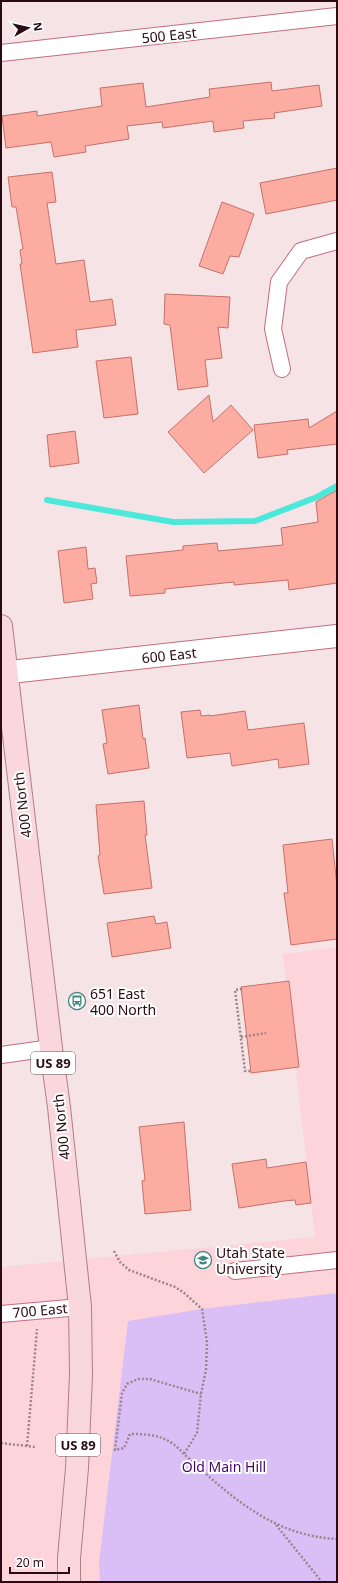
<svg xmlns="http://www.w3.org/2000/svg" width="338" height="1583" viewBox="0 0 338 1583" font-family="'Noto Sans',sans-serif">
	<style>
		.built { fill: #fdd4da }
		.green { fill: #dabff6 }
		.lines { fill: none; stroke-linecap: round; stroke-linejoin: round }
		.stream { stroke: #4ce8da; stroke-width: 6 }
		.building { fill: #fdaca2; stroke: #c47169 }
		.minor-casing { stroke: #c16e80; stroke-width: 18 }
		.secondary-casing { stroke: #c16e80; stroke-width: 24 }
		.primary-casing { stroke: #af7e88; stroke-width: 24 }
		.path { stroke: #9d848a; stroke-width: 2.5; stroke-dasharray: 2 2; stroke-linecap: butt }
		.minor { stroke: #fff; stroke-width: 16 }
		.secondary { stroke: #fff; stroke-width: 22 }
		.primary { stroke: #fad7dd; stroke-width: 22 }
		.labels { text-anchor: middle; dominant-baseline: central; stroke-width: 4; stroke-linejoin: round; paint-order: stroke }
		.shield { fill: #fff; stroke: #6a545a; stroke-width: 1 }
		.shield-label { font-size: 13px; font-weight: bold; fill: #2a0a13 }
		.street-label { font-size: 14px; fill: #2a0a13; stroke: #fff }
		.poi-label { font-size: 14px; fill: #2a0a13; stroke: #fff; text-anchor: start }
		.park-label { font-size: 14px; fill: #45056a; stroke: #fff }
	</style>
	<rect width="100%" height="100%" fill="#f6e3e6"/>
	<polygon class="built" points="337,947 337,1582 1,1582 1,1267 315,1237 283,954"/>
	<polygon class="green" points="337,1293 337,1582 100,1582 99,1562 128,1321 202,1309"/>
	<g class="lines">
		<polyline class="stream" points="47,500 173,522 255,521 317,497 337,486"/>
	</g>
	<g class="building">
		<polygon points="271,82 272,91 319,85 322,106 274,113 275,118 243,121 244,128 214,132 213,121 163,128 162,122 127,126 129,139 85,146 86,152 54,157 51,142 6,148 2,116 37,111 37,116 102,106 100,88 143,83 146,107 210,97 209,89"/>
		<polygon points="337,168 337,200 266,214 260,183"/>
		<polygon points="52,172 56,202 47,203 56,264 84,260 90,302 112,299 116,325 76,330 78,347 33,353 20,264 22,264 20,250 23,249 16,207 12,207 8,177"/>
		<polygon points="222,202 254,214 239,257 230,256 223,274 199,266"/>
		<polygon points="165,294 230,297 228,328 218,327 222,358 205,360 208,386 178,390 170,325 164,324"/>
		<polygon points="131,357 138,414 104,418 96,361"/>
		<polygon points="209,395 213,422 231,405 253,430 204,473 168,432"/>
		<polygon points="337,411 337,444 287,450 288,454 258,458 254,425 308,419 309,428"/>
		<polygon points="75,431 79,463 50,467 47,435"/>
		<polygon points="337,490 337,583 289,590 288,580 234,585 234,582 165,589 165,593 130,596 126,556 183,550 183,546 217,543 218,551 283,545 281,528 318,522 316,502"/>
		<polygon points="86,547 88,569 95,568 97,583 91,584 93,599 64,603 58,551"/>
		<polygon points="139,705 143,739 145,738 149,768 108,774 103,744 107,743 102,710"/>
		<polygon points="200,710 201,716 210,715 210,716 245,711 248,730 304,723 309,764 279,768 278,759 232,766 230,753 187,758 181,712"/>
		<polygon points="144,801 147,835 145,835 152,888 104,894 98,856 100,855 96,805"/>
		<polygon points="332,839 337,886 337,939 291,945 284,893 288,893 283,845"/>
		<polygon points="154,916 156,924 167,922 171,948 112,957 107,923"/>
		<polygon points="289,981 299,1067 251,1073 241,987"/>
		<polygon points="184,1122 191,1210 145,1214 142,1181 145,1180 139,1127"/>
		<polygon points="266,1159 267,1168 306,1162 311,1203 296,1205 295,1200 284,1201 239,1208 232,1164"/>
	</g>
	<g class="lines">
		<g class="minor-casing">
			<g id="minor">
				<polyline points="1,53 337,16"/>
				<polyline points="282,369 273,329 279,282 301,251 337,241"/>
				<polyline points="1,1055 51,1048"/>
				<polyline points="235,1271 337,1260"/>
				<polyline points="1,1314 80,1307"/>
			</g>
		</g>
		<g class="secondary-casing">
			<polyline id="secondary" points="1,673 337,636"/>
		</g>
		<g class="primary-casing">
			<polyline id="primary" points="1,626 51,1048 59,1107 80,1307 81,1375 77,1468 69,1558 69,1582"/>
		</g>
		<g class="path">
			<polyline points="242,989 235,990 245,1071 251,1071"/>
			<polyline points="241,1037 266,1033"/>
			<path d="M114 1251 120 1262 129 1270 175 1287 183 1292 202 1309 207 1342 206 1370 201 1394 197 1433 184 1454C229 1495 272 1536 337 1539"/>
			<polyline points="1,1443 35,1447"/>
			<polyline points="27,1446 37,1329"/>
			<path d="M184 1454C168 1436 154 1434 130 1434L124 1448 115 1450 122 1393 127 1384 138 1379H150L201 1394"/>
			<polyline points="276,1525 322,1582"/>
		</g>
		<use href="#minor" class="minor"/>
		<use href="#secondary" class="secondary"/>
		<use href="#primary" class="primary"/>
	</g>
	<defs>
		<g id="bus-ring" transform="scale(0.9)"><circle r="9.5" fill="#fff" stroke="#428881" stroke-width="1.5"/><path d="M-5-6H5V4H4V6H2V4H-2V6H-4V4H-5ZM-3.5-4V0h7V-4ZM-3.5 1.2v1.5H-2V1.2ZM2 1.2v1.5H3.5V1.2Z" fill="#428881"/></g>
		<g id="university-ring" transform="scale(0.9)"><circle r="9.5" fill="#fff" stroke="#428881" stroke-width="1.5"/><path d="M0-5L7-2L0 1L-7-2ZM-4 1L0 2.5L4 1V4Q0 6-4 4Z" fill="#428881"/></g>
	</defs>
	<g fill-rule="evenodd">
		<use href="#bus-ring" x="77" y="1001"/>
		<use href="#university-ring" x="203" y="1260"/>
	</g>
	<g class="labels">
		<g class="shield">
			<rect x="31" y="1052" width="44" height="22" rx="3"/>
			<rect x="56" y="1434" width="44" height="22" rx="3"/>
		</g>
		<g class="shield-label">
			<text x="53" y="1063">US 89</text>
			<text x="78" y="1445">US 89</text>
		</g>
		<g class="street-label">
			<text transform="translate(169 35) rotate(-6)">500 East</text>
			<text transform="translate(169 655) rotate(-6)">600 East</text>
			<text transform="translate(22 805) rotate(-97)">400 North</text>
			<text transform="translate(61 1127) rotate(-96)">400 North</text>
			<text transform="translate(40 1310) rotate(-5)">700 East</text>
		</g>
		<g class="poi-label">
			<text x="90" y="993">651 East<tspan x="90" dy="16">400 North</tspan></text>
			<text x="216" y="1252">Utah State<tspan x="216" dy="16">University</tspan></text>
		</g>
		<g class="park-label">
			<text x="224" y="1466">Old Main Hill</text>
		</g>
	</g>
	<rect width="338" height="1583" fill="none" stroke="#2a0a13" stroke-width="4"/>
	<g transform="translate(28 28) rotate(82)" stroke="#ffffff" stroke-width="3" paint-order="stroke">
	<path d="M0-3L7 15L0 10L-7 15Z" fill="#2a0a13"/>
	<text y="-6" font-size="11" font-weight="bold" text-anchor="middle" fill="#2a0a13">N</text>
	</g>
	<path d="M10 1567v6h59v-6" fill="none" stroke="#2a0a13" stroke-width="2"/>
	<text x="16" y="1567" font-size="12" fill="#2a0a13" stroke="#ffffff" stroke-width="3" paint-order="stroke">20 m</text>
</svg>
